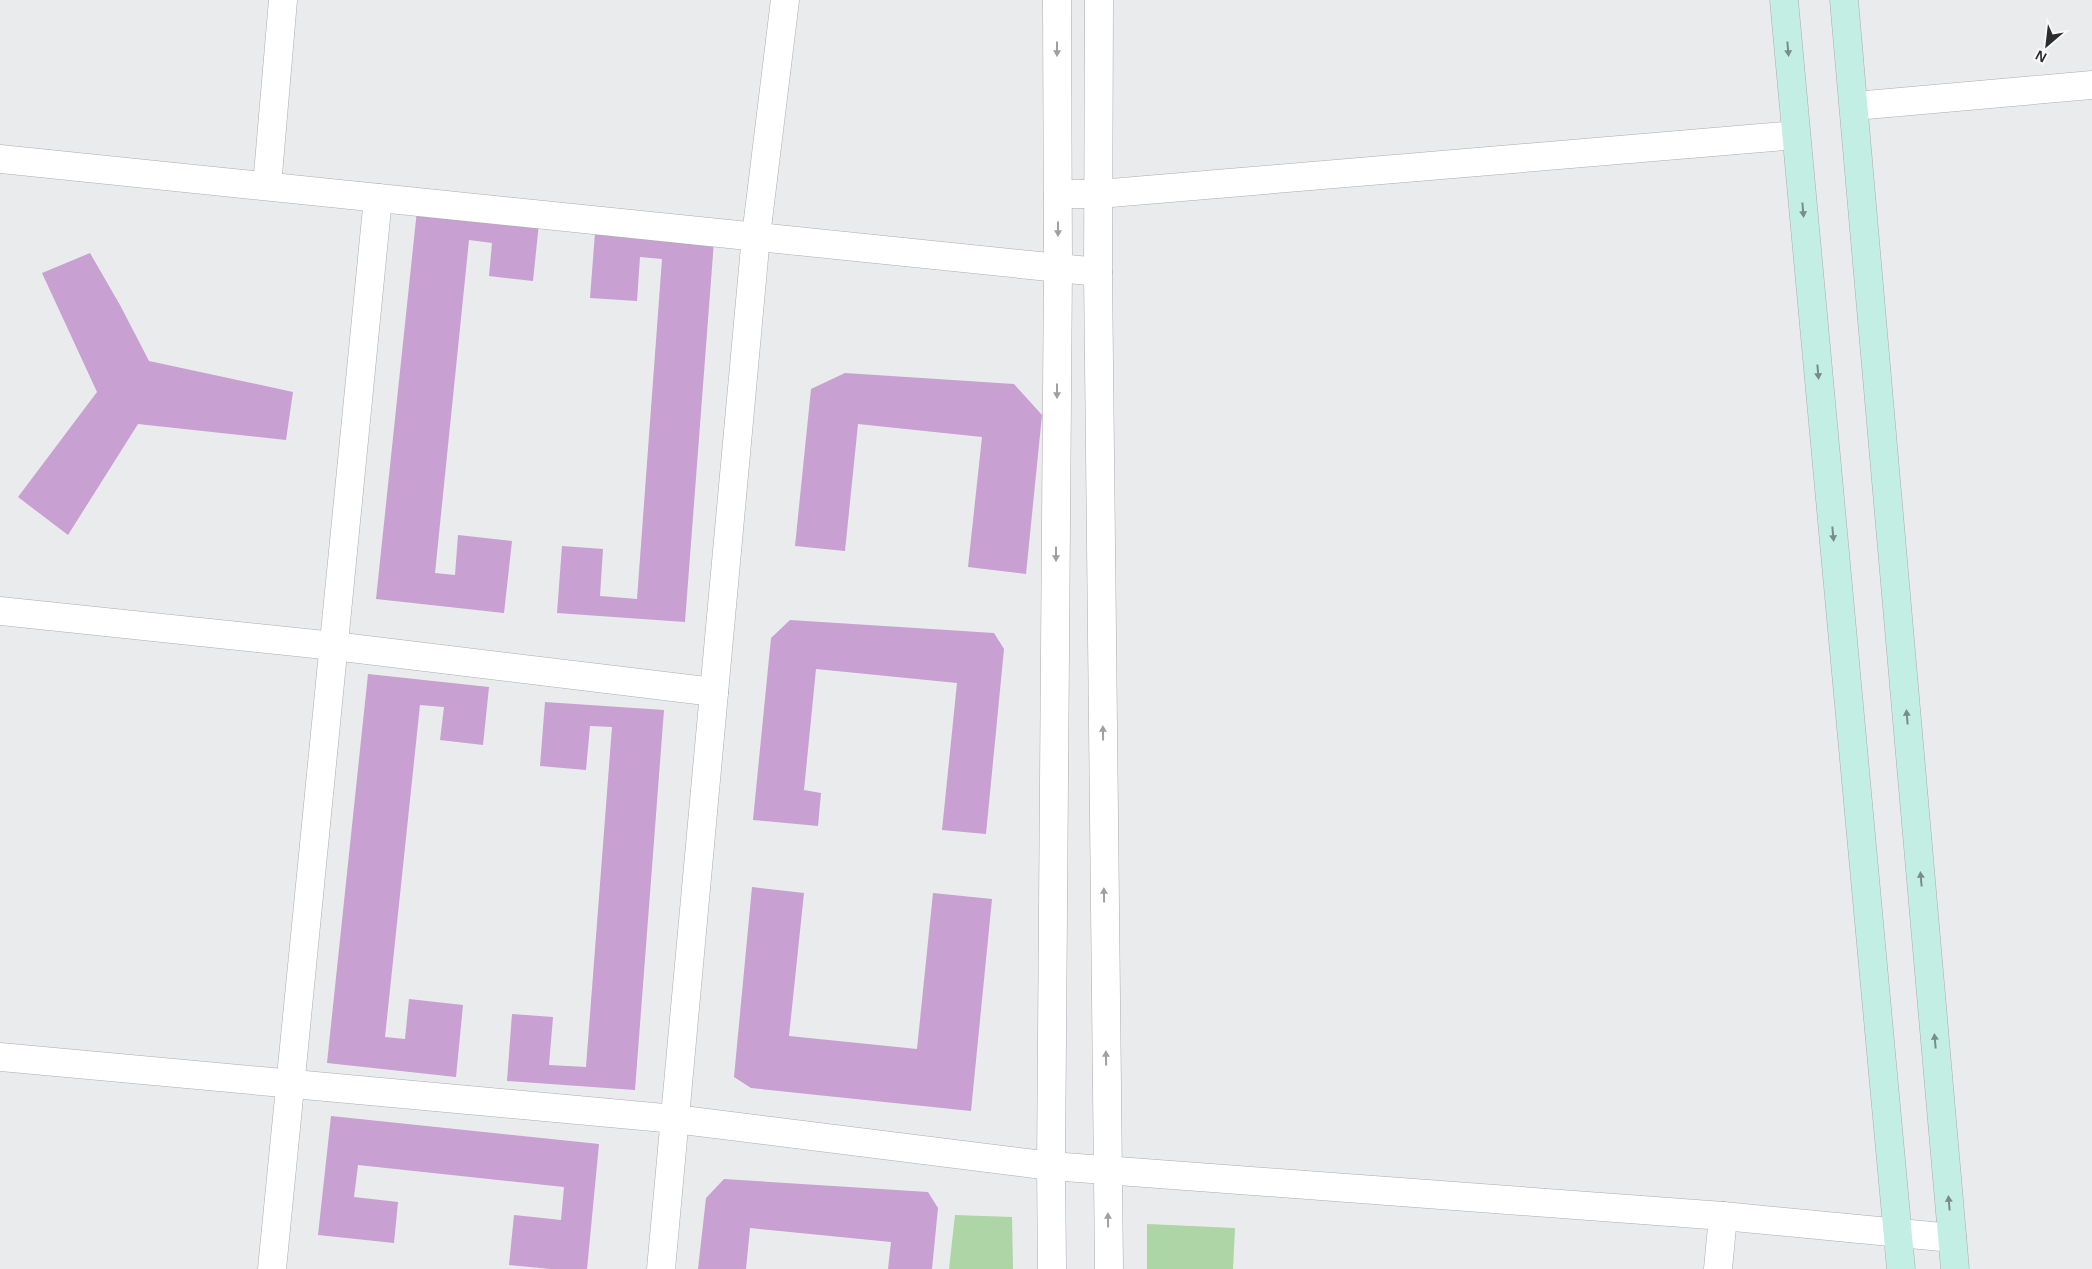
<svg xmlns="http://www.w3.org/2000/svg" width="2092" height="1269" viewBox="0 0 2092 1269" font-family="Arial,sans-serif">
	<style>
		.green { fill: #add5a5 }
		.building { fill: #c8a0d1 }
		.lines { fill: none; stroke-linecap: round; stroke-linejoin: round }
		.minor-casing { stroke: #acacaf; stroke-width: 29 }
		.secondary-casing { stroke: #acacaf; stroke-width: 29 }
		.minor { stroke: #fff; stroke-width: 28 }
		.secondary { stroke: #c3eee4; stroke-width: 28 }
		.oneway { fill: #a0a0a0 }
		.oneway2 { fill: #788d88 }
	</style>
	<rect width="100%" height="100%" fill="#eaebed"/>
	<g class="green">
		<polygon points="955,1215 1012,1217 1013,1269 949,1269"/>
		<polygon points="1147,1224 1235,1228 1233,1269 1147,1269"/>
	</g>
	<g class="building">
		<polygon points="417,210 539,223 533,281 489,276 492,243 469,240 435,573 455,575 458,535 512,541 504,613 376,599"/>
		<polygon points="595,233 714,241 685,622 557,613 562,546 603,549 600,596 637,599 662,259 640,257 637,301 590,298"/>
		<polygon points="90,253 120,305 149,361 293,392 286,440 138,424 68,535 18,497 97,392 42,273"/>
		<polygon points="845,373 1014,384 1042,415 1026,574 968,567 982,437 858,424 845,551 795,546 811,389"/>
		<polygon points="790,620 994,633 1004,649 986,834 942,830 957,683 816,669 804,790 821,793 818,826 753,820 771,638"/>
		<polygon points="368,674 489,687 483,745 440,740 444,707 420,705 385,1037 405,1039 409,999 463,1005 456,1077 327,1063"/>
		<polygon points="545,702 664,710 635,1090 507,1081 512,1014 553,1017 549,1065 586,1067 612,727 590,726 586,770 540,766"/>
		<polygon points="752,887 804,893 789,1036 917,1049 933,893 992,899 971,1111 751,1088 734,1077"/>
		<polygon points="331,1116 599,1144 587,1269 551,1269 509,1265 514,1215 561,1220 564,1187 358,1165 354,1197 398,1202 394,1243 318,1235"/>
		<polygon points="724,1179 928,1192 938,1208 932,1269 888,1269 891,1242 750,1228 746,1269 698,1269 706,1198"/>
	</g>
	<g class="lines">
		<g class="minor-casing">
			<g id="minor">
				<polyline points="1099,0 1098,272 1109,1269"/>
				<polyline points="1855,106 2092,85"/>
				<polyline points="0,159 1098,272"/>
				<polyline points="267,186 283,0"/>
				<polyline points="1058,194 1099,194 1796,135"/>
				<polyline points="0,611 334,646 714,692"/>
				<polyline points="0,1057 675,1119 1051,1166 1723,1216 1952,1238"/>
				<polyline points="272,1269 378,198"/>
				<polyline points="661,1269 756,236 785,0"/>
				<polyline points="1052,1269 1051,1166 1058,267 1057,0"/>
				<polyline points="1718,1269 1723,1216"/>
			</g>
		</g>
		<g class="secondary-casing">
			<g id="secondary">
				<polyline points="1784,0 1901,1269"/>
				<polyline points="1844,0 1955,1269"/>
			</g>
		</g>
		<use href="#minor" class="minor"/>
		<use href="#secondary" class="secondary"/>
	</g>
	<defs><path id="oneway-solid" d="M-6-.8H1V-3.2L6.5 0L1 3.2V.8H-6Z" transform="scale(1.25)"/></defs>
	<g class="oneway">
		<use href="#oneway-solid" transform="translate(1057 49) rotate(90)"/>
		<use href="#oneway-solid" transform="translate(1058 229) rotate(90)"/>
		<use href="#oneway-solid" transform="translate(1057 391) rotate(90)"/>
		<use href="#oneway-solid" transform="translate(1056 554) rotate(90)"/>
		<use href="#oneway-solid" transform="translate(1103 733) rotate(-91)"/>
		<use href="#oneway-solid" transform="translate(1104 895) rotate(-91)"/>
		<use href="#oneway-solid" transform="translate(1106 1058) rotate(-91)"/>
		<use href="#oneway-solid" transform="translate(1108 1220) rotate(-91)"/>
	</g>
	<g class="oneway2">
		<use href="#oneway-solid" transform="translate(1788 49) rotate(85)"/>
		<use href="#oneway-solid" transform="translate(1803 210) rotate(85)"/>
		<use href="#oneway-solid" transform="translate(1818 372) rotate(85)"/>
		<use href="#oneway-solid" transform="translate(1833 534) rotate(85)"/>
		<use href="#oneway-solid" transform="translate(1907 717) rotate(-95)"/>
		<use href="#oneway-solid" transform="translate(1921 879) rotate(-95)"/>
		<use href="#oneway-solid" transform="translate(1935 1041) rotate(-95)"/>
		<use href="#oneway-solid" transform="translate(1949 1203) rotate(-95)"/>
	</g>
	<g transform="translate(2047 45) rotate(208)" stroke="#f8f8fb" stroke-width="4" paint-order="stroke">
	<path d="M0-4L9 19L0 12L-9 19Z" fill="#2c2c2d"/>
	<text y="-8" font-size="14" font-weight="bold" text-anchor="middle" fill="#2c2c2d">N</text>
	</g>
</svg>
